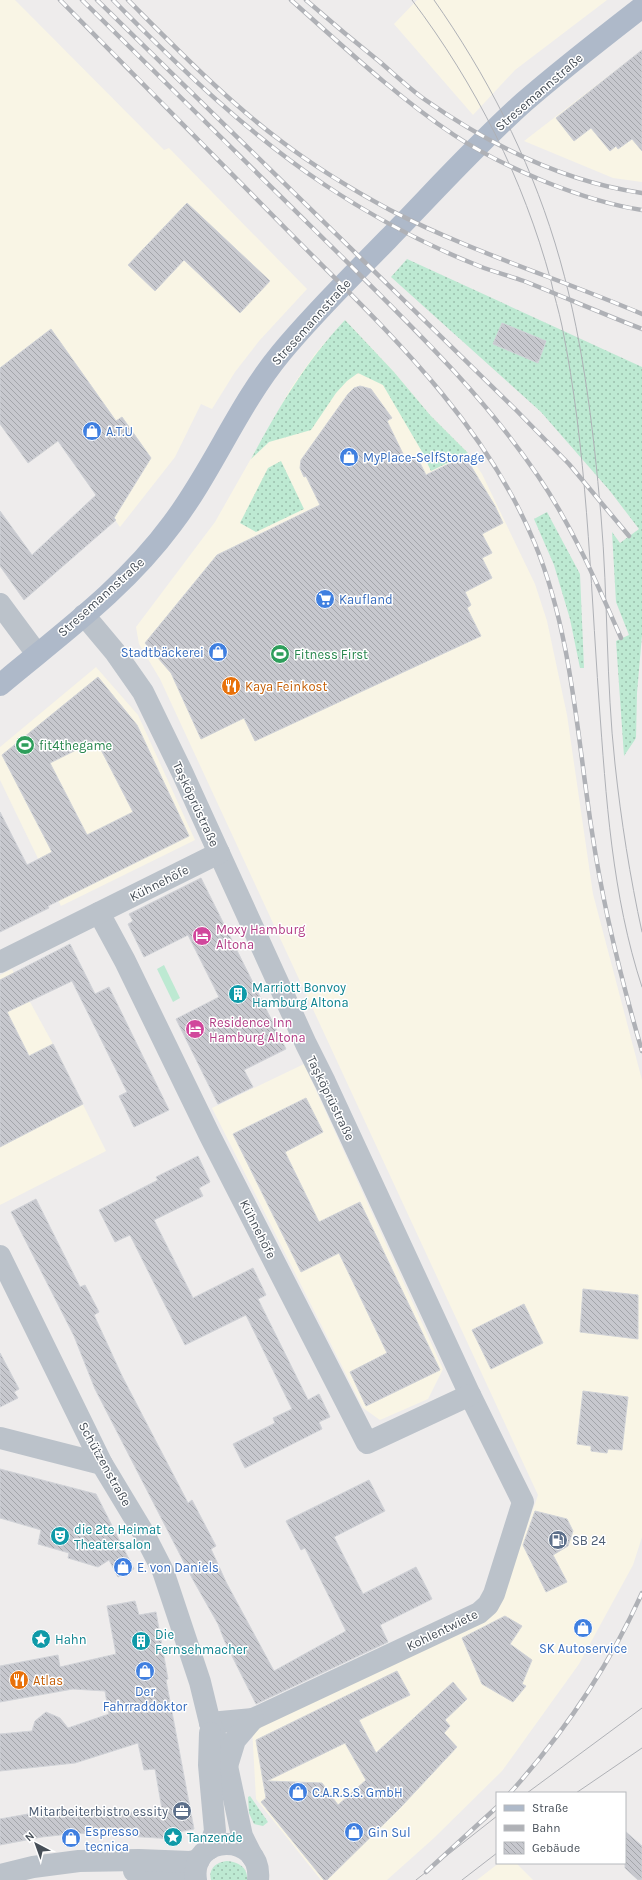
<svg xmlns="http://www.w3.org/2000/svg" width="642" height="1880" viewBox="0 0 642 1880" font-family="Karla,sans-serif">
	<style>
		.commercial { fill: #f9f5e5 }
		.grass { fill: url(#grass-dots) }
		.green { fill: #bde9d2 }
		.building { fill: url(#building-back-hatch); stroke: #d0d2d7; fill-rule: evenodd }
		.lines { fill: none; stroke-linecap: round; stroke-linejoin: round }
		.minor { stroke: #bbc2ca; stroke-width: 22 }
		.tertiary { stroke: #bbc2ca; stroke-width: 22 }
		.primary { stroke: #aeb9c9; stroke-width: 22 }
		.tram { stroke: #afb1b6; stroke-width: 1 }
		.rail-casing { stroke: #afb1b6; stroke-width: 4.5 }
		.rail { stroke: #fff; stroke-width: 3; stroke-dasharray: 9; stroke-linecap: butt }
		.labels { text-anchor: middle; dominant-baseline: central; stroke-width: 3; stroke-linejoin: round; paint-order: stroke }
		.street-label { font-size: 13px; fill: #464e57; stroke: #fff }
		.shop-label { font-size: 13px; fill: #366cbe; stroke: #fff; text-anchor: start }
		.leisure-label { font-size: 13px; fill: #27864d; stroke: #fff; text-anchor: start }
		.food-label { font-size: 13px; fill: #c56008; stroke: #fff; text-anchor: start }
		.hotel-label { font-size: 13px; fill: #b23c85; stroke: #fff; text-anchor: start }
		.culture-label { font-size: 13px; fill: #0d838f; stroke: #fff; text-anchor: start }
		.service-label { font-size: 13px; fill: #4e5e75; stroke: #fff; text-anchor: start }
	</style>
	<defs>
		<pattern id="grass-dots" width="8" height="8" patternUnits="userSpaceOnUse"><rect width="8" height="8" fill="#bde9d2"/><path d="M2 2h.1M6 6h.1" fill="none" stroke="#9bbfad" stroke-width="1.8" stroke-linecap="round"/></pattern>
		<pattern id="building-back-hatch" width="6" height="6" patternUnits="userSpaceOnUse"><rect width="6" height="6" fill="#c7c8ce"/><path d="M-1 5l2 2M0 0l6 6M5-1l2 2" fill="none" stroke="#a3a5aa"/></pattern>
	</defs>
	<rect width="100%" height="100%" fill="#eeecec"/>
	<g class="commercial">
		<polygon points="0,0 15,0 164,150 169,148 307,289 259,341 235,372 212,409 201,404 175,457 120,527 59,441 28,463 0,424"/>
		<polygon points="417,0 607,0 515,70 473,115 394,24"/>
		<polygon points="642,50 642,182 613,178 524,141"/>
		<polygon points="345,320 394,372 430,415 468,453 482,474 535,584 547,621 567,715 593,894 642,1080 642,1537 633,1565 579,1664 502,1771 434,1838 387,1880 321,1880 256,1799 252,1727 500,1605 538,1495 160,679 139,644 136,627 215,522 291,388 315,354"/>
		<polygon points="96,667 138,715 195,840 61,906 0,780 0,747"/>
		<polygon points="12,969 53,1044 106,1151 0,1205 0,975"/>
		<polygon points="304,1064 443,1369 428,1399 380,1420 363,1408 212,1108"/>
		<polygon points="499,1863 516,1863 533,1880 477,1880"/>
	</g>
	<g class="grass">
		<polygon points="407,259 642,367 642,635 637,693 636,738 624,756 616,641 629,635 616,602 612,532 620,543 639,529 610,491 541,412 391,277"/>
		<path d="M345 320 394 372 430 415 468 453 431 471 421 450 383 385 358 373 347 381 336 393 311 430 269 442 251 459C279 407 305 363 345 320Z"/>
		<polygon points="281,461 304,509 256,532 240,523 268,468"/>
		<polygon points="547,512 580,574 584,668 580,668 570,619 554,565 534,519"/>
		<polygon points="250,1796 268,1822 263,1826 254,1824 249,1813 248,1797"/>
		<path d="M227 1861C238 1862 248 1867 247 1880H211C208 1869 216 1862 227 1861Z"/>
	</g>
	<polygon class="green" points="164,965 180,998 173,1002 157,969"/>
	<g class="building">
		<polygon points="642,50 642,151 632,139 618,149 616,146 610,151 591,128 574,141 556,118"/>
		<polygon points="187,203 270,281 240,313 184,260 155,291 128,265"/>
		<polygon points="502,323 546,341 538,363 493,344"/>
		<polygon points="51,329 116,421 122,417 151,458 114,518 116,520 24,600 0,566 0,511 32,555 96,495 58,441 28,463 0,424 0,368"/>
		<polygon points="360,386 371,389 392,418 387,421 407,462 417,457 426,475 465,456 495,506 503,523 482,534 492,553 482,558 492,578 465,592 471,605 467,608 481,636 255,741 244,718 201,739 171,673 145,643 217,555 320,505 306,476 304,477 300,468 301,460 348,394 354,388"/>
		<path d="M98 677 137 725 189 836 48 906 49 908 0 932V812L27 865 52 852 2 755ZM96 740 133 812 87 835 50 763Z"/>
		<polygon points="201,878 286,1049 244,1070 253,1087 218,1104 176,1019 219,997 188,935 144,957 128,924 133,921 129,914"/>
		<polygon points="70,944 95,994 109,987 169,1110 134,1127 119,1096 127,1092 72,981 7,1012 29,1056 53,1044 83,1104 0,1147 0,980"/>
		<polygon points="306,1098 323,1132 285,1152 319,1222 360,1202 440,1370 366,1406 350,1372 387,1353 339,1253 301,1272 233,1134"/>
		<polygon points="198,1156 210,1182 199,1188 203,1196 154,1220 193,1298 253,1268 266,1295 258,1299 308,1400 319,1394 330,1417 319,1422 322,1429 245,1468 233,1444 275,1423 273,1418 292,1409 246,1315 185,1345 130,1235 115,1242 99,1210 158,1180 156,1177"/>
		<polygon points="36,1199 80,1287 85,1285 99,1312 94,1315 122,1376 188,1503 192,1500 216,1546 211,1549 226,1582 274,1671 346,1631 305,1548 301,1550 286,1521 369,1480 385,1511 334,1537 363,1594 416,1567 432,1599 380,1625 388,1642 256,1704 225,1642 218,1624 192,1578 95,1389 74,1336 11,1212"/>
		<polygon points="583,1289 638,1295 638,1339 580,1332"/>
		<polygon points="524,1304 543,1343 491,1369 472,1330"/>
		<polygon points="0,1353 19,1389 14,1392 18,1398 0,1407"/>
		<polygon points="583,1391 628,1397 622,1450 608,1449 607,1453 591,1451 591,1446 577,1444"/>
		<polygon points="0,1469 96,1494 134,1569 118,1577 109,1560 98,1567 68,1558 69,1553 38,1544 41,1530 0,1518"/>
		<polygon points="535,1511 567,1519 573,1531 568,1546 553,1555 567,1582 546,1592 523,1545"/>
		<polygon points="135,1601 139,1615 156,1612 168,1679 166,1680 194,1829 173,1833 174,1839 78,1833 42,1837 0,1845 0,1819 39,1812 108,1810 148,1814 162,1809 155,1769 144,1770 138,1743 75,1763 0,1771 0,1734 32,1731 35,1721 46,1712 60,1718 68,1728 109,1714 105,1691 73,1689 0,1702 0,1666 58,1655 60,1667 116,1654 107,1606"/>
		<polygon points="505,1616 522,1626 510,1644 532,1660 522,1684 526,1686 513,1702 482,1684 462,1638"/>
		<path d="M397 1671 410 1695 359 1720 376 1753 453 1682 467 1699 445 1720 450 1726 444 1733 457 1747 400 1808 327 1880H324L261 1802 266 1798 256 1740ZM345 1743 366 1780 338 1805 322 1783 267 1781Z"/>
		<polygon points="625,1831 642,1846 642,1880 638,1880 625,1868"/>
	</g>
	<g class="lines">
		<g class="minor">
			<polyline points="0,604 37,654"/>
			<polyline points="84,615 115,652 143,692 182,772 306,1044 325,1082 470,1395 523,1502 494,1594 488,1605 479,1613 253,1719 210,1723"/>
			<polyline points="99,913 125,961 210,1136 367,1443 470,1395"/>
			<polyline points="0,962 219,853"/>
			<polyline points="0,1256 102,1464 143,1532 163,1571 200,1682 210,1723 227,1766 242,1836 252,1856"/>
			<polyline points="0,1438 102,1464"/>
			<polyline points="227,1766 235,1740 253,1719"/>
			<polyline points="209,1849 215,1831 209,1765 210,1733"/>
		</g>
		<g class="tertiary">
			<polyline points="134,1871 183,1880"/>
			<polyline points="0,1875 33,1867 79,1861 139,1860 190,1862 199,1860"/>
			<path d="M196 1880C189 1833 263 1831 258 1880"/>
		</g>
		<path class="primary" d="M0 685C61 634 125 588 172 524 213 470 238 405 281 353 314 313 352 276 388 239 433 193 476 145 524 102 562 69 602 38 642 7"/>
		<g class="tram">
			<path d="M412 0C476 85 523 178 551 281 554 296 559 311 562 326 587 449 590 576 599 701 606 797 612 896 642 987"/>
			<path d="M434 0C486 74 528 155 555 243 582 331 593 424 601 516 608 598 606 682 615 764 621 820 630 877 642 932"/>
			<polyline points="527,1793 642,1708"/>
			<polyline points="576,1793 642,1748"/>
			<polyline points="416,1880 497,1816"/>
			<polyline points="462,1880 497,1853"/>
		</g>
		<g class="rail-casing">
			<g id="rail">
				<path d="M60 0C138 78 215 157 293 236 385 329 484 420 535 544 572 634 577 736 592 832 603 906 621 979 642 1051"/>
				<path d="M82 0C167 84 252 169 338 253 409 324 482 393 538 476 572 526 597 583 621 638"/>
				<polyline points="97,0 516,410 569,464 629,536"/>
				<path d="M113 0C179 67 247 133 325 185 373 217 426 245 479 266 494 272 510 276 524 281 564 297 603 314 642 329"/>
				<path d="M128 0C177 49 226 100 281 141 315 167 353 190 390 210 471 252 558 278 642 314"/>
				<path d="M291 0C344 47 396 96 454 135 504 168 583 201 642 210"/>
				<path d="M306 0C330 21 355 42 380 62 395 75 409 88 424 99 488 144 564 182 642 193"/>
				<path d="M510 1793C564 1733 609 1666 642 1593"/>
				<polyline points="426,1872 497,1807"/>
			</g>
		</g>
		<use href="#rail" class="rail"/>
	</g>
	<defs>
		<g id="shop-disc" transform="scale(1)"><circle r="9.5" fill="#3f7fe0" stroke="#fff"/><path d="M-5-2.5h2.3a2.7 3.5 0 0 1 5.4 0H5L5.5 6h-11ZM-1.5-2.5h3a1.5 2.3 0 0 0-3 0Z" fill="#fff"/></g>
		<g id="supermarket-disc" transform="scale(1)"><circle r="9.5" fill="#3f7fe0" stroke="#fff"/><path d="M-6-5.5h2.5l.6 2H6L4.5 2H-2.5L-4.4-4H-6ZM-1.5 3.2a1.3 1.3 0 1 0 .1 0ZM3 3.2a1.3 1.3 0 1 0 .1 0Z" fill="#fff"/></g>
		<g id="stadium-disc" transform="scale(1)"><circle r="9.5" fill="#2e9e5b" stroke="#fff"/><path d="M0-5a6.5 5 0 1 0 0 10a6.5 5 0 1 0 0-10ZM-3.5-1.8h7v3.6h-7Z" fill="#fff"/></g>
		<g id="restaurant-disc" transform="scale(1)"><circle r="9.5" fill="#e8710a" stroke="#fff"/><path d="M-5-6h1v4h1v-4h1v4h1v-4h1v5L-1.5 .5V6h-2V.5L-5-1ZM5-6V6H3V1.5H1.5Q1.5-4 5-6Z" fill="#fff"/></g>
		<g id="hotel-disc" transform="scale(1)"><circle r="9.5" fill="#d1479c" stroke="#fff"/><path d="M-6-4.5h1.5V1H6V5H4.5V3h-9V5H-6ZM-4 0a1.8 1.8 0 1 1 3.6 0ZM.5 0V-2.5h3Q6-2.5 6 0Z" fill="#fff"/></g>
		<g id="building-disc" transform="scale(1)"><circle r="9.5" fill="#0f9aa8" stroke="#fff"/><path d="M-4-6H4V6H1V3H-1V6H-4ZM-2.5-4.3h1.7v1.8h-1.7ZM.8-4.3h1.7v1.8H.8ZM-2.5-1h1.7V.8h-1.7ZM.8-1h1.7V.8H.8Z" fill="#fff"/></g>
		<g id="theatre-disc" transform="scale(1)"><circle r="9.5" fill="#0f9aa8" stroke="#fff"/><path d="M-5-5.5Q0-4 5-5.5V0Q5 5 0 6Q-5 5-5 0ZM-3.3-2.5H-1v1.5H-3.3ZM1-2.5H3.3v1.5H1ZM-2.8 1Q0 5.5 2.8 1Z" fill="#fff"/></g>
		<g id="fuel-disc" transform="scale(1)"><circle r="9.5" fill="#5c6f8a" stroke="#fff"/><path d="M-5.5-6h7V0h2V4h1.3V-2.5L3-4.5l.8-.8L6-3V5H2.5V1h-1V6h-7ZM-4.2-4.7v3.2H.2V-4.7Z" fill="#fff"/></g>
		<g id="sight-disc" transform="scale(1)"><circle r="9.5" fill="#0f9aa8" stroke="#fff"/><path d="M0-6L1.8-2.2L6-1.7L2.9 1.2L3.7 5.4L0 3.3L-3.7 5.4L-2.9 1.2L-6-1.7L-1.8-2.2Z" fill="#fff"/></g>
		<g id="office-disc" transform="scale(1)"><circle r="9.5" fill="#5c6f8a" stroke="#fff"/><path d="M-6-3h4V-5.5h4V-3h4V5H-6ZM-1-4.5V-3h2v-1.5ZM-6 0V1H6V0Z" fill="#fff"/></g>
	</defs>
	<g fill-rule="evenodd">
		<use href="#shop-disc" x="92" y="431"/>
		<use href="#shop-disc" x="349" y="457"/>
		<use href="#supermarket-disc" x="325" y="599"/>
		<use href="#shop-disc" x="218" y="652"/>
		<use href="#stadium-disc" x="280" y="654"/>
		<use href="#restaurant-disc" x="231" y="686"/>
		<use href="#stadium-disc" x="25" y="745"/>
		<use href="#hotel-disc" x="202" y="936"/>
		<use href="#building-disc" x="238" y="994"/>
		<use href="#hotel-disc" x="195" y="1029"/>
		<use href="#theatre-disc" x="60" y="1536"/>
		<use href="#fuel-disc" x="558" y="1540"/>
		<use href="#shop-disc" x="123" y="1567"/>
		<use href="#shop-disc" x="583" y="1628"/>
		<use href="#sight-disc" x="41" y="1639"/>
		<use href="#building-disc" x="141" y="1641"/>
		<use href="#shop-disc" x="145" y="1671"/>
		<use href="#restaurant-disc" x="19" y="1680"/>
		<use href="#shop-disc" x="298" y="1792"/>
		<use href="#office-disc" x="182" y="1811"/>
		<use href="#shop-disc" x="354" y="1832"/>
		<use href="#sight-disc" x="173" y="1837"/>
		<use href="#shop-disc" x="71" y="1838"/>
	</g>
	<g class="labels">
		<g class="street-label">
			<text transform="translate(539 92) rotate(-41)">Stresemannstraße</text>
			<text transform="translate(311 322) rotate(-48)">Stresemannstraße</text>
			<text transform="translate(101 597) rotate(-42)">Stresemannstraße</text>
			<text transform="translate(196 804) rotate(65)">Taşköprüstraße</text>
			<text transform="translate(159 883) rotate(-27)">Kühnehöfe</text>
			<text transform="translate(331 1098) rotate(64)">Taşköprüstraße</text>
			<text transform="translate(258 1229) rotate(63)">Kühnehöfe</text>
			<text transform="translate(105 1464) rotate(61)">Schützenstraße</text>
			<text transform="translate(442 1630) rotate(-26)">Kohlentwiete</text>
		</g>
		<g class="shop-label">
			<text x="106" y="431">A.T.U</text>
			<text x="363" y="457">MyPlace-SelfStorage</text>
			<text x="339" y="599">Kaufland</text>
			<text x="204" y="652" text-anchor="end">Stadtbäckerei</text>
			<text x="137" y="1567">E. von Daniels</text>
			<text x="583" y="1648" text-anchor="middle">SK Autoservice</text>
			<text x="145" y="1691" text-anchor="middle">Der<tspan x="145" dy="15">Fahrraddoktor</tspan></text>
			<text x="312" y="1792">C.A.R.S.S. GmbH</text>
			<text x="85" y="1831">Espresso<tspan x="85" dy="15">tecnica</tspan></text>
			<text x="368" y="1832">Gin Sul</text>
		</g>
		<g class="leisure-label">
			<text x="294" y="654">Fitness First</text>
			<text x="39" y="745">fit4thegame</text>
		</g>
		<g class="food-label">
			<text x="245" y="686">Kaya Feinkost</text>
			<text x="33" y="1680">Atlas</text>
		</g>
		<g class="hotel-label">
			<text x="216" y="929">Moxy Hamburg<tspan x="216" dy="15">Altona</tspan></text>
			<text x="209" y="1022">Residence Inn<tspan x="209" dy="15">Hamburg Altona</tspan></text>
		</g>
		<g class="culture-label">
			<text x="252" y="987">Marriott Bonvoy<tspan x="252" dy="15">Hamburg Altona</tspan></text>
			<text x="74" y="1529">die 2te Heimat<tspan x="74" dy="15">Theatersalon</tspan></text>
			<text x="155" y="1634">Die<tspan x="155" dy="15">Fernsehmacher</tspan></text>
			<text x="55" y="1639">Hahn</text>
			<text x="187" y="1837">Tanzende</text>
		</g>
		<g class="service-label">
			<text x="572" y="1540">SB 24</text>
			<text x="168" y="1811" text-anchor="end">Mitarbeiterbistro essity</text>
		</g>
	</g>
	<rect x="496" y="1792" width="130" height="72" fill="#ffffff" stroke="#b5b8bc"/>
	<rect x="504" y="1805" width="20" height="6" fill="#aeb9c9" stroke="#b5b8bc"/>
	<text x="532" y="1812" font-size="12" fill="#464e57">Straße</text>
	<rect x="504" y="1825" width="20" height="6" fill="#afb1b6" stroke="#b5b8bc"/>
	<text x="532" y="1832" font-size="12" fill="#464e57">Bahn</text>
	<rect x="504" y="1842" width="20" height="12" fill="url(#building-back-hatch)" stroke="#b5b8bc"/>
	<text x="532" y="1852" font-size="12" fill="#464e57">Gebäude</text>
	<g transform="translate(36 1844) rotate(319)" stroke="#ffffff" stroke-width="3" paint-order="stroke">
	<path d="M0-3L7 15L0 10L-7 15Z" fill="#464e57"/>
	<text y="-6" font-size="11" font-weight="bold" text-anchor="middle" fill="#464e57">N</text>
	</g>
</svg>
